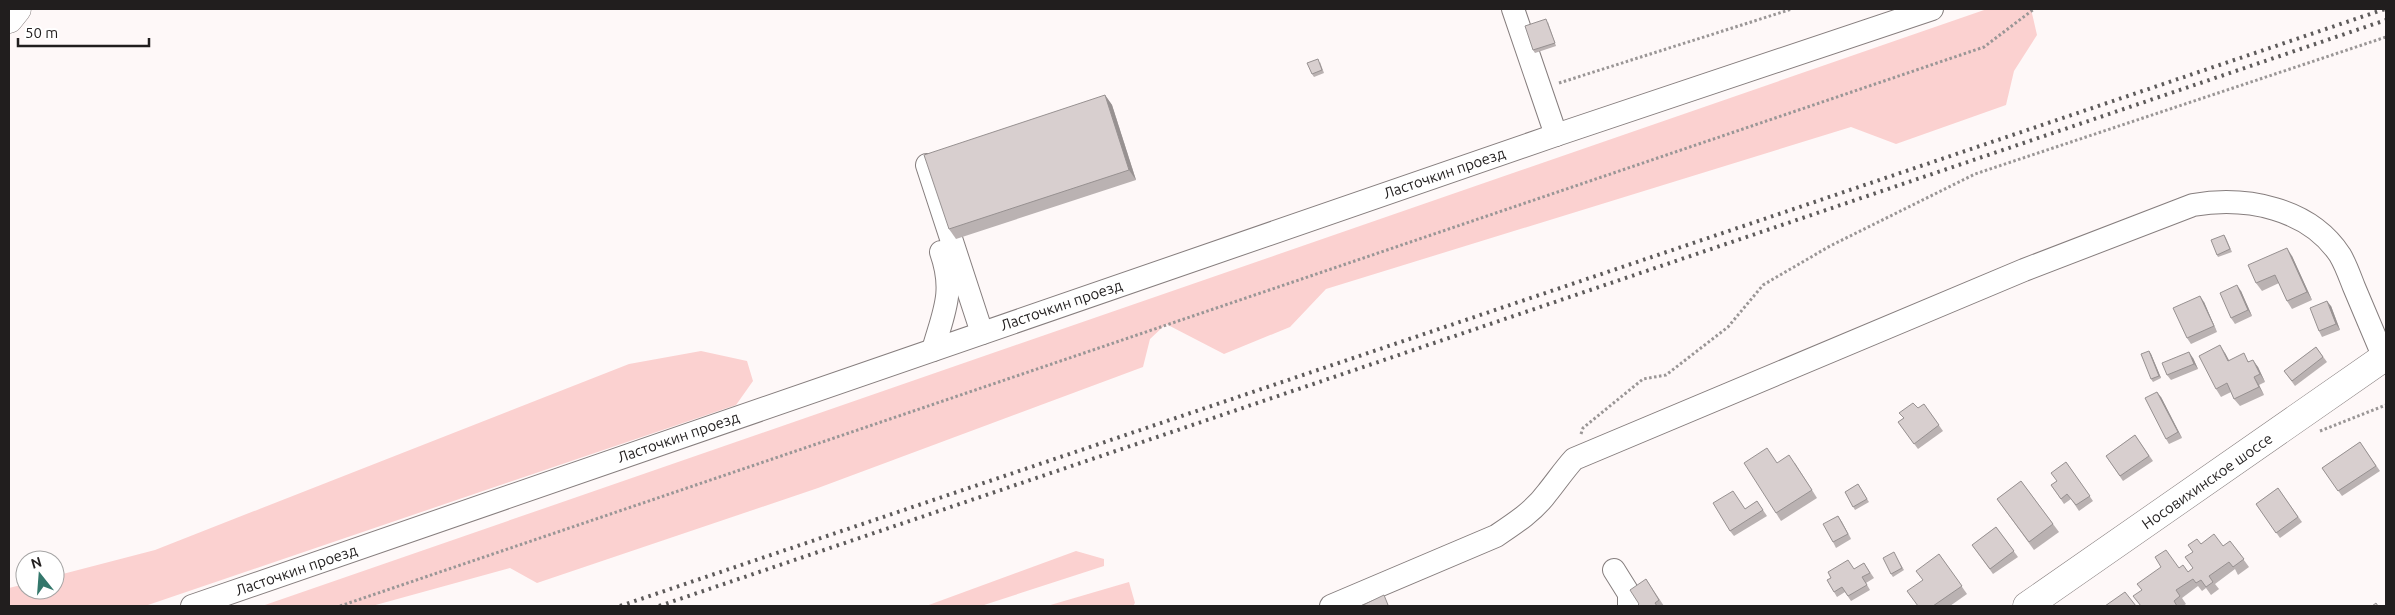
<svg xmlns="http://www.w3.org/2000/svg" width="2395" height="615" viewBox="0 0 2395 615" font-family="Ubuntu,sans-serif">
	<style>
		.green { fill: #fbd1d0 }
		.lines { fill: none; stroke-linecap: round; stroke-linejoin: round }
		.minor-casing { stroke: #867e7e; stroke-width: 24 }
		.major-casing { stroke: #867e7e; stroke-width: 29 }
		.path { stroke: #9a9696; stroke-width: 3; stroke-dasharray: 2.5 2.5; stroke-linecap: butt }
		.minor { stroke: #fff; stroke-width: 22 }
		.major { stroke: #fff; stroke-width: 28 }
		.rail { stroke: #5e5b5b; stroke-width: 4; stroke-dasharray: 2.5 5; stroke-linecap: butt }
		.wall { fill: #bab2b2 }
		.shaded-wall { fill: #979191 }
		.building { fill: #d8cfcf; stroke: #979191 }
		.labels { text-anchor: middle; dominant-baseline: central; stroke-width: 4; stroke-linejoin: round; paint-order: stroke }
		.street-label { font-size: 15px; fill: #211e1e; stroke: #fff }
	</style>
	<rect width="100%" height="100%" fill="#fef8f8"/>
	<g class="green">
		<polygon points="1987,9 2031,9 2037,35 2014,71 2006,105 1896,144 1851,127 1326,289 1290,327 1224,354 1166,324 1150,339 1143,367 818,488 537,583 510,568 372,606 262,606"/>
		<polygon points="701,351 747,361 753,381 736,405 145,606 9,606 9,588 25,584 25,590 55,590 55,576 155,550 629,364"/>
		<polygon points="1076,551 1104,559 1104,566 981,606 926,606"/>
		<polygon points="1129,582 1135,603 1133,606 1047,606"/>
	</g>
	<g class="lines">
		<g class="minor-casing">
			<g id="minor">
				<polyline points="1513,9 1556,135"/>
				<polyline points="927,165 982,333"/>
				<path d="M933 350C944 311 955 292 941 252"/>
				<polyline points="1614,570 1629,594 1629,606"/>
				<polyline points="192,606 1556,135 1932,9"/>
				<path d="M1331 606 1496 536C1514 524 1534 511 1547 493 1556 482 1564 470 1574 459L2024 270 2193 205C2246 196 2309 208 2340 255 2346 265 2350 277 2354 287 2364 311 2374 334 2384 358"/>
			</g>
		</g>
		<g class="major-casing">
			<g id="major">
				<polyline points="9,19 17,9"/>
				<polyline points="2027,606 2386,356"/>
			</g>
		</g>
		<g class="path">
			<polyline points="1559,83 1792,9"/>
			<polyline points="2320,431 2386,405"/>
			<polyline points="1581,434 1583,428 1643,379 1666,375 1728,327 1763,285 1830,246 1975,174 2386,37"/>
			<polyline points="340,606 1984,47 2034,9"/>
		</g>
		<use href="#minor" class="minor"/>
		<use href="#major" class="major"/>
		<g class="rail">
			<polyline points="620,606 2385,9"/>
			<polyline points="659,606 2386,20"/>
		</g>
	</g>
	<g class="wall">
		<polygon points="1548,22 1556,46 1535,53 1533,50"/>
		<polygon points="1320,62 1324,73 1314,77 1312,74"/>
		<polygon points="1105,95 1112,105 1136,180 956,239 949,229"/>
		<polygon points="2224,235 2226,238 2232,252 2218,257 2217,255"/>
		<polygon points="2292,256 2312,300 2292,309 2287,301 2279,283 2262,291 2256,283"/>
		<polygon points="2241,291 2252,316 2235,324 2231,318"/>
		<polygon points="2204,302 2217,332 2191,344 2187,338"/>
		<polygon points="2331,306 2340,330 2322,337 2319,331"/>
		<polygon points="2316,347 2327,362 2295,386 2284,371"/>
		<polygon points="2149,351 2151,354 2161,378 2153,382 2151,379"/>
		<polygon points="2225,353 2229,360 2249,361 2258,367 2265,382 2259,385 2264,395 2240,406 2234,399 2231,392 2221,397 2216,389"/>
		<polygon points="2193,358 2198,369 2171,380 2167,375"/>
		<polygon points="2161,397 2182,438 2169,444 2166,439"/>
		<polygon points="1924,404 1943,431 1918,449 1898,422"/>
		<polygon points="2135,435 2153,461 2123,481 2106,456"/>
		<polygon points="2360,442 2380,471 2342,496 2322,468"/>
		<polygon points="2066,462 2093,501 2079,511 2071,499 2064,504 2051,485 2057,481"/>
		<polygon points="1777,463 1795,463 1817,498 1781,521 1776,513"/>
		<polygon points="2021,481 2059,532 2034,550 1997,499"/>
		<polygon points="1858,484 1869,502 1855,510 1845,492"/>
		<polygon points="2278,488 2302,522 2280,538 2256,504"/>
		<polygon points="1757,501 1767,516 1734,536 1730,531 1745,509"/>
		<polygon points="1838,516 1851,539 1836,548 1833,542"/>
		<polygon points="1996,527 2018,557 1993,574 1972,545"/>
		<polygon points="2230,541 2249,567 2238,575 2235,569 2215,584 2219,589 2211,595 2206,588 2202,591 2198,586 2182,598 2186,604 2183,606 2141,606 2179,568 2188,572 2193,568 2193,552 2201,544 2223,546"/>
		<polygon points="1939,554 1967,594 1950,606 1918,606 1923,580"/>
		<polygon points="1895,555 1904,570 1893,577 1891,574"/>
		<polygon points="1864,563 1874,578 1866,583 1870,590 1851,601 1845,592 1837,597 1834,592 1854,569"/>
		<polygon points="1646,579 1664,606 1637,606 1639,604"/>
	</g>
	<g class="shaded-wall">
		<polygon points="1105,95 1112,105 1136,180 1129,170"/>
		<polygon points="2287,248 2292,256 2312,300 2307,292"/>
		<polygon points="2237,285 2241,291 2252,316 2248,310"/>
		<polygon points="2200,296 2204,302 2217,332 2214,326"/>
		<polygon points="2327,301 2331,306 2340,330 2336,324"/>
		<polygon points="2220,345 2225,353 2233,369 2228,361"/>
		<polygon points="2149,351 2151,354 2161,378 2159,376"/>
		<polygon points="2189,352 2193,358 2198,369 2194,364"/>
		<polygon points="2253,360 2258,367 2265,382 2260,374"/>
		<polygon points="2254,377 2259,385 2264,395 2259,387"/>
		<polygon points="2157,392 2161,397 2182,438 2178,432"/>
		<polygon points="1838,516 1842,522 1851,539 1848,534"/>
	</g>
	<g class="building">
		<polygon points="1546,19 1555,43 1533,50 1525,26"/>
		<polygon points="1318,59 1322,70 1312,74 1307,63"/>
		<polygon points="1105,95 1129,170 949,229 924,155"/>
		<polygon points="2224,235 2230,249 2217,255 2211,240"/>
		<polygon points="2287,248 2307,292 2287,301 2275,275 2256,283 2248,265"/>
		<polygon points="2237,285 2248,310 2231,318 2220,293"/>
		<polygon points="2200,296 2214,326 2187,338 2173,308"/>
		<polygon points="2327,301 2336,324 2319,331 2310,308"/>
		<polygon points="2220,345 2228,361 2244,353 2248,362 2253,360 2260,374 2254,377 2259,387 2234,399 2227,383 2216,389 2199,356"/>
		<polygon points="2316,347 2323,357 2292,381 2284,371"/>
		<polygon points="2149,351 2159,376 2151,379 2141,354"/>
		<polygon points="2189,352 2194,364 2167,375 2162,363"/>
		<polygon points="2157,392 2178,432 2166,439 2145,398"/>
		<polygon points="1913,403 1918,408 1924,404 1939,425 1914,444 1898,422 1904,418 1899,413"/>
		<polygon points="2135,435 2149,456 2120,476 2106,456"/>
		<polygon points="2360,442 2376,466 2338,491 2322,468"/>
		<polygon points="1767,448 1777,463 1789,455 1812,490 1776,513 1744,463"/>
		<polygon points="2066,462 2090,496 2076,505 2067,494 2061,499 2051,485 2057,481 2051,473"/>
		<polygon points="2021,481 2053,524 2029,542 1997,499"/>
		<polygon points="1858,484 1867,499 1853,507 1845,492"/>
		<polygon points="2278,488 2298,517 2276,533 2256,504"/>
		<polygon points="1733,491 1745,509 1757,501 1763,510 1730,531 1713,503"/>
		<polygon points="1838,516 1848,534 1833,542 1823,524"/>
		<polygon points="1996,527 2014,551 1990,569 1972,545"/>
		<polygon points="2214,534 2223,546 2230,541 2244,559 2233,567 2229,562 2209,576 2213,582 2206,587 2201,580 2196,583 2193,579 2176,590 2180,596 2174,601 2177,606 2141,606 2133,596 2142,590 2137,584 2161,567 2155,557 2166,550 2179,568 2183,565 2188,572 2193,568 2185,557 2193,552 2188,545 2197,539 2201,544"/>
		<polygon points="1894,552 1902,568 1891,574 1883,558"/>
		<polygon points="1939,554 1962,586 1933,606 1918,606 1907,591 1923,580 1916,571"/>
		<polygon points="1848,560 1854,569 1864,563 1870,573 1862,577 1867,585 1848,596 1842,587 1834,592 1827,580 1831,578 1828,572"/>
		<polygon points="1646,579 1659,600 1655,603 1657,606 1637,606 1639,604 1630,590"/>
		<polygon points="2125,592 2136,606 2105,606"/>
		<polygon points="1384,595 1388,605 1386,606 1361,606"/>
		<polygon points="2376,603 2378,606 2372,606"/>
	</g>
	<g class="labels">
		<g class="street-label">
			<text transform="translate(1444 173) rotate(-19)">Ласточкин проезд</text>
			<text transform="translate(1061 305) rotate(-19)">Ласточкин проезд</text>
			<text transform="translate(678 437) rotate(-19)">Ласточкин проезд</text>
			<text transform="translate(2207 481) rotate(-35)">Носовихинское шоссе</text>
			<text transform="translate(296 570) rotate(-19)">Ласточкин проезд</text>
		</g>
	</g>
	<rect width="2395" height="615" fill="none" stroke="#211e1e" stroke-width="20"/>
	<g transform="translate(40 575) rotate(343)"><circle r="24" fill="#ffffff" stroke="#a6a5a5"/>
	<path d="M0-4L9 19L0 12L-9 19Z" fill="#33776b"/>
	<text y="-8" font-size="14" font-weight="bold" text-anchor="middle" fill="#211e1e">N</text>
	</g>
	<path d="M18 38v8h131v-8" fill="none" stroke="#211e1e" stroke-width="2.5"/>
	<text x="25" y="38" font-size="15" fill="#211e1e" stroke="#ffffff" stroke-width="4" paint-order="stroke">50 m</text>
</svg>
